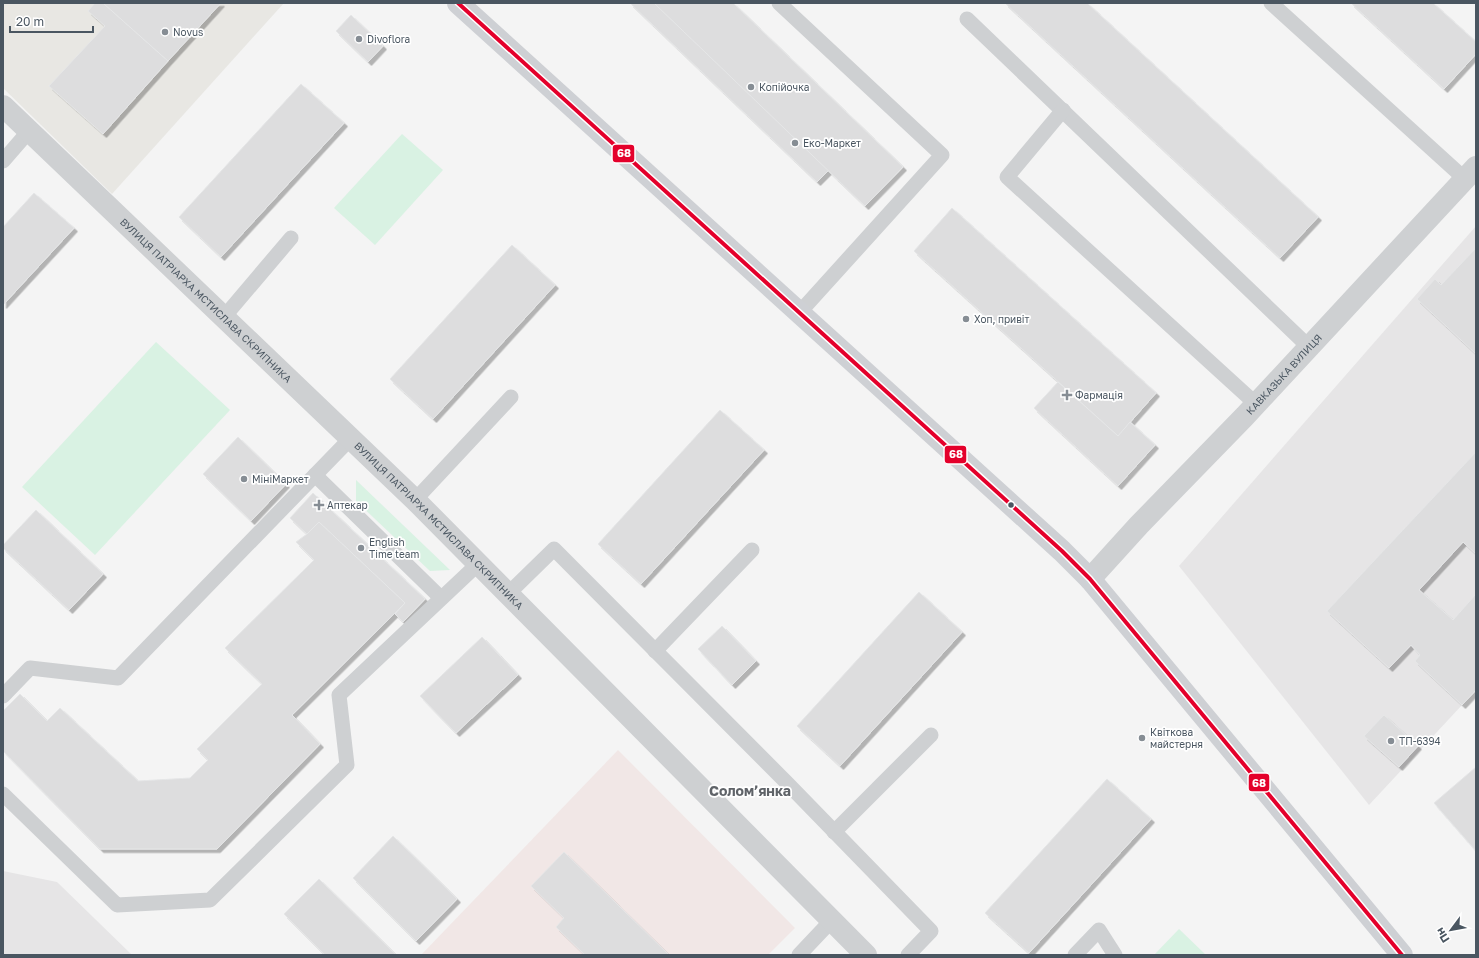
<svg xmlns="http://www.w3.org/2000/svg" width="1479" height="958" viewBox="0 0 1479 958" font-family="'Golos Text',sans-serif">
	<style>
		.commercial { fill: #e8e7e3 }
		.education { fill: #e6e5e6 }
		.medical { fill: #f1e7e6 }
		.green { fill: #d9f2e3 }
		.building { fill: #ddddde; stroke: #e5e6e7; filter: url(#shadow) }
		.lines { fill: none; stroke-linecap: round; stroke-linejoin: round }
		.lane { stroke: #ced0d2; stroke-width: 15 }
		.street { stroke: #ced0d2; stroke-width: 22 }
		.secondary { stroke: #ced0d4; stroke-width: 22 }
		.bus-1-casing { stroke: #fff; stroke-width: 7 }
		.bus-1 { stroke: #e4002b; stroke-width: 4 }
		.poi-dot { fill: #868d94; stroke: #fff; stroke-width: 1.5 }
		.bus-dot { fill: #4a5661; stroke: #fff; stroke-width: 1.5 }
		.labels { text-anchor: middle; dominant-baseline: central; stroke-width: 3.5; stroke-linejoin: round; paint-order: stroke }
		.poi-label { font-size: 10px; fill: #4a5661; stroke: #fff; text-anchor: start }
		.street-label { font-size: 10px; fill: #4a5661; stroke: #fff }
		.district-label { font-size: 14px; font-weight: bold; fill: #5f6368; stroke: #fff }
		.line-badge { stroke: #fff; stroke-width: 1.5 }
		.badge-label { font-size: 11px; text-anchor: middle; font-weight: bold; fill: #fff }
	</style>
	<defs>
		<filter id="shadow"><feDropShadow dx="3.5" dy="3.5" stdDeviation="0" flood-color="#0004"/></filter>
	</defs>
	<rect width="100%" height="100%" fill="#f4f4f4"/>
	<polygon class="commercial" points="3,3 284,3 112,194 3,88"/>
	<g class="education">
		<polygon points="1476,226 1476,690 1369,805 1179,566"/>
		<polygon points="3,871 57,882 132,955 3,955"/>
	</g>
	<polygon class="medical" points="618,750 795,928 768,955 421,955"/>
	<g class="green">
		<polygon points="402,134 443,170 375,245 334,208"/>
		<polygon points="156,342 230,410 95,555 22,487"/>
		<polygon points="356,480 450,570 430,571 356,501"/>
		<polygon points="1179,929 1206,955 1154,955"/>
	</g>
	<g class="building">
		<polygon points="95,3 103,3 168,61 103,134 49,86 105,26 88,11"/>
		<polygon points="103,3 221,3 168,61"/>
		<polygon points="630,3 654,3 829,170 817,182"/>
		<polygon points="654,3 733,3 903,167 865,206"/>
		<polygon points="1005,3 1087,3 1318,217 1280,258"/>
		<polygon points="1351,3 1433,3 1476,42 1476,54 1444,89"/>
		<polygon points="351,15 383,46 368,62 336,31"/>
		<polygon points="301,84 344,123 221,257 179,217"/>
		<polygon points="34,193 74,228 3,305 3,227"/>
		<polygon points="952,208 1156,393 1118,436 914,251"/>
		<polygon points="512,245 555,285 433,419 390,379"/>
		<polygon points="1476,248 1476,354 1417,299 1435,279 1441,285"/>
		<polygon points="1058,382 1118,436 1130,422 1155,445 1118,486 1034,408"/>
		<polygon points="720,410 764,450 641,584 598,544"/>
		<polygon points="238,437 286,484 251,521 203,474"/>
		<polygon points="1476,452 1476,554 1463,542 1419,590 1453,620 1476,594 1476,690 1462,705 1415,661 1420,655 1411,645 1389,668 1327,611"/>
		<polygon points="313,493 425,599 403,622 395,614 405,603 319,522 307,534 290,518"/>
		<polygon points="36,510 103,574 69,610 3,548 3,545"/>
		<polygon points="319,522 405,603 292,715 320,744 217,849 100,849 3,751 3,711 20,694 47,721 60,708 138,781 190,778 208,760 197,749 262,684 225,648 314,560 296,542 307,534"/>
		<polygon points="919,592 962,632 840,766 797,726"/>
		<polygon points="722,626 756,661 732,685 698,649"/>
		<polygon points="482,637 518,675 456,733 420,696"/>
		<polygon points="1384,715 1418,746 1399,767 1364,736"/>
		<polygon points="1476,767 1476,851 1434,803"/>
		<polygon points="1107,779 1151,819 1029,953 985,913"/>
		<polygon points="393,836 457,899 416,941 353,878"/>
		<polygon points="564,852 620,907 669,955 585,955 556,927 564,918 531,886"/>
		<polygon points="319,879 396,955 325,955 284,914"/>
	</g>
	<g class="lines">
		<g class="lane">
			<polyline points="779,3 942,155 800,312"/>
			<polyline points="1271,3 1465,179"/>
			<polyline points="967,19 1309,347"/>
			<polyline points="1063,110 1007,177 1256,404"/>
			<polyline points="3,161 29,131"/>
			<polyline points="224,317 291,238"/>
			<polyline points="315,475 441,598"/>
			<polyline points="415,500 511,397"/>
			<polyline points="508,594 554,549 788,784 931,931 908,955"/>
			<polyline points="655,651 752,550"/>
			<polyline points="3,696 30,668 118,678 351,438"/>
			<polyline points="3,794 117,905 210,900 347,765 339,695 479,563"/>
			<polyline points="834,832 931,735"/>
			<polyline points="799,955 832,920"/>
			<polyline points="1075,955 1099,930 1115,955"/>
		</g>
		<g class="street">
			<path id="s1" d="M3 106 415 500 866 955"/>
			<path id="s2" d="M1090 579 1139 525 1245 416 1476 167"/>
		</g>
		<polyline class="secondary" points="458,3 1062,551 1090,579 1402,955"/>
		<g class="bus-1-casing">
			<polyline id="bus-1" points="458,3 1062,551 1090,579 1402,955"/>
		</g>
		<use href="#bus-1" class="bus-1"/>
	</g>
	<g class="poi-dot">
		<circle cx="165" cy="32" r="4"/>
		<circle cx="359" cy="39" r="4"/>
		<circle cx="751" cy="87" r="4"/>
		<circle cx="795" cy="143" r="4"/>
		<circle cx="966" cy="319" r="4"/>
		<path d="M1065 389h4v4h4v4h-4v4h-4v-4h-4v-4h4z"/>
		<circle cx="244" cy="479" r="4"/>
		<path d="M317 499h4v4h4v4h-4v4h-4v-4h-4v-4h4z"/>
		<circle cx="361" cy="548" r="4"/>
		<circle cx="1142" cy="738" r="4"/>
		<circle cx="1391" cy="741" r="4"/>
	</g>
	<circle class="bus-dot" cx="1011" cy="505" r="3.5"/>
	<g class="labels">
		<g class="poi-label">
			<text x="173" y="32">Novus</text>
			<text x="367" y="39">Divoflora</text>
			<text x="759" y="87">Копійочка</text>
			<text x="803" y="143">Еко-Маркет</text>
			<text x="974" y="319">Хоп, привіт</text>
			<text x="1075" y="395">Фармація</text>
			<text x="252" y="479">МініМаркет</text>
			<text x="327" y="505">Аптекар</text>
			<text x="369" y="542">English<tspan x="369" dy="12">Time team</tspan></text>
			<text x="1150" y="732">Квіткова<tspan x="1150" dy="12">майстерня</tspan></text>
			<text x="1399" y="741">ТП-6394</text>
		</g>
		<g class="street-label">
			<text stroke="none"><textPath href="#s1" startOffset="281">ВУЛИЦЯ ПАТРІАРХА МСТИСЛАВА СКРИПНИКА</textPath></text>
			<text stroke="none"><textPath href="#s2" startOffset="282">КАВКАЗЬКА ВУЛИЦЯ</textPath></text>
			<text stroke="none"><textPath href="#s1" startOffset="605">ВУЛИЦЯ ПАТРІАРХА МСТИСЛАВА СКРИПНИКА</textPath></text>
		</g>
		<g class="district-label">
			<text x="750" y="790">Соломʼянка</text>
		</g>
	</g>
	<g class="line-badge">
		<rect x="612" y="144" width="23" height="19" rx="4" fill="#e4002b"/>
		<rect x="944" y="445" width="23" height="19" rx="4" fill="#e4002b"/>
		<rect x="1248" y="773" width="22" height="19" rx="4" fill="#e4002b"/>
	</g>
	<g class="badge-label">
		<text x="624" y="157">68</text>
		<text x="956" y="458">68</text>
		<text x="1259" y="787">68</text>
	</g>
	<rect width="1479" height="958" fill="none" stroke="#4a5661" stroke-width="8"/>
	<g transform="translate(1451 930) rotate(238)" stroke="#ffffff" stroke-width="3" paint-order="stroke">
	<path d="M0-3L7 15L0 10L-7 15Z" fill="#4a5661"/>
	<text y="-6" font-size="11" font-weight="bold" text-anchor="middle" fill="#4a5661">Пн</text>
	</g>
	<path d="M10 26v6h83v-6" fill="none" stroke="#4a5661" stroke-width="2"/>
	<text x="16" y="26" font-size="12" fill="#4a5661" stroke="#ffffff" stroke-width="3" paint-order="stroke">20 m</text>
</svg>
